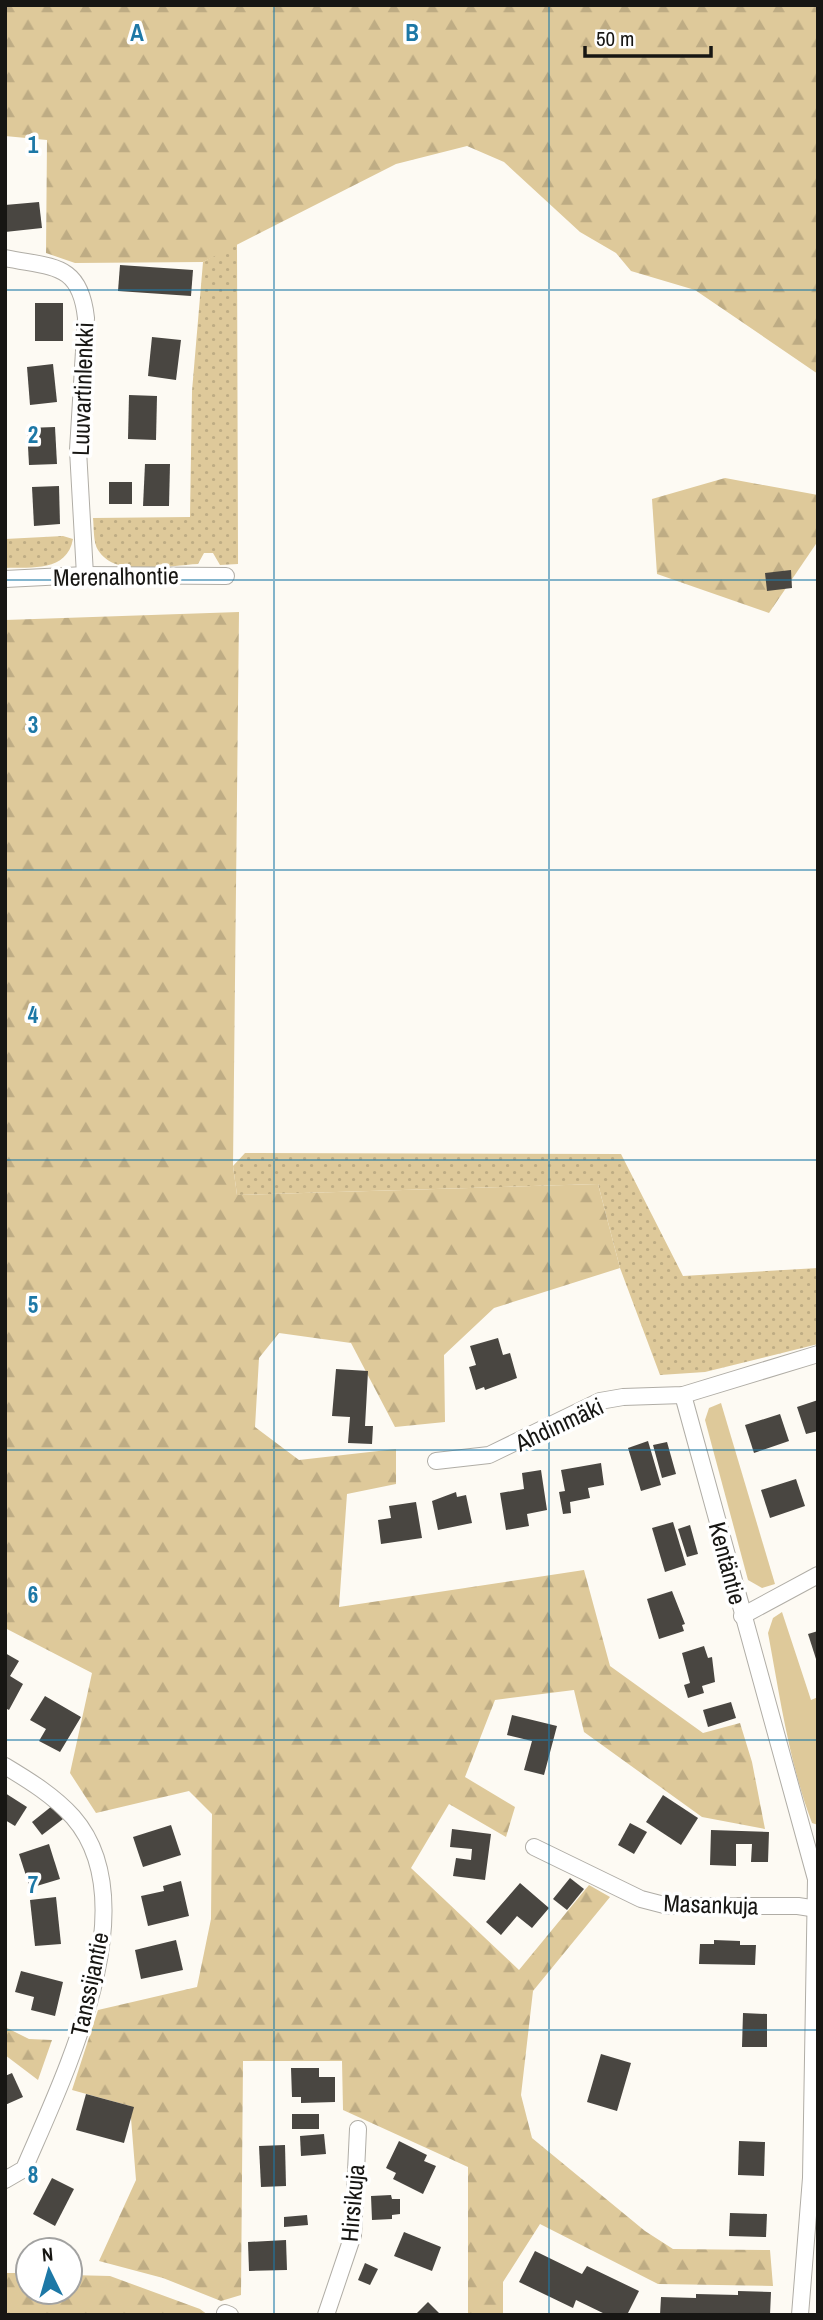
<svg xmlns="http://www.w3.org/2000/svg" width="823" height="2320" viewBox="0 0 823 2320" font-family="'Archivo Narrow',sans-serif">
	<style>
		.grass { fill: url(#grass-dots) }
		.forest { fill: url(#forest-firs) }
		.park { fill: #dec99a }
		.building { fill: #494641 }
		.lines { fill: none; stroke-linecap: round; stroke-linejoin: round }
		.minor-casing { stroke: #b0ada6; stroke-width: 18 }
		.minor { stroke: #fff; stroke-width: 16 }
		.grid { fill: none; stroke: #1d78a6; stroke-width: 2; stroke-opacity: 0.55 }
		.labels { text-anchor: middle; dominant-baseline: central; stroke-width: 7; stroke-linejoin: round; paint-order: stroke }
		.street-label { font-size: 24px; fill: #171613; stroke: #fff }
		.grid-label { font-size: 23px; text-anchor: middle; font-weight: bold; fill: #1d78a6; stroke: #fff; stroke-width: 7; stroke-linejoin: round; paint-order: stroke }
	</style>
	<defs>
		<pattern id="grass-dots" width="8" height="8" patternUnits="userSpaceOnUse" patternTransform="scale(1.75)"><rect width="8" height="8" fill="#dec99a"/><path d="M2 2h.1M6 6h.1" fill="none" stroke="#beac84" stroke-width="1.8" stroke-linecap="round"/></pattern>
		<pattern id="forest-firs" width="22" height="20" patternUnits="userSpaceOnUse" patternTransform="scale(1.75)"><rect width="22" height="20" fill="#dec99a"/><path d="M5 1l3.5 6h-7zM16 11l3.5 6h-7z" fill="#beac84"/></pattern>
	</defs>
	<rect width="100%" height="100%" fill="#fdfaf3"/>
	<g class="grass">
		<path d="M237 242 238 564 220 565 213 553H204L198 564C170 565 116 579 98 550 93 543 94 527 93 518L190 517 192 391 203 262Z"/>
		<path d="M63 536 73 539C67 572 32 567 5 568V539Z"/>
		<polygon points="245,1153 621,1154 683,1276 818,1268 818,1344 705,1372 660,1375 620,1268 598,1184 237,1195 233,1166"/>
	</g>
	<g class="forest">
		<polygon points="5,5 818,5 818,374 695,290 631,271 616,253 580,232 504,162 467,146 396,164 203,262 75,263 46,253 47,140 5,136"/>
		<polygon points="725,478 818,495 818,541 769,613 657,574 652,499"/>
		<polygon points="239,612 233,1166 237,1195 598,1184 620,1268 494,1308 444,1355 445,1422 395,1427 351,1343 279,1333 259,1358 255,1427 299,1460 396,1449 396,1484 347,1494 339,1607 584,1570 610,1666 703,1733 740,1723 752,1762 765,1829 702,1817 584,1732 574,1690 495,1700 465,1777 515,1807 506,1837 449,1804 411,1868 519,1970 589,1885 610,1897 533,1991 521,2095 532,2138 645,2231 673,2249 770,2250 773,2286 658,2284 540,2224 503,2282 503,2315 468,2315 468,2167 343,2110 342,2061 243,2061 241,2295 221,2301 163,2278 99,2261 136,2180 130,2106 72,2090 98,2010 197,1987 211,1919 212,1814 189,1791 96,1813 70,1773 92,1673 5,1628 5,620"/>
		<polygon points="5,2027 29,2039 52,2040 38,2080 5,2055"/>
		<polygon points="5,2273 28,2273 28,2292 70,2292 70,2275 110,2276 200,2309 208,2315 5,2315"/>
	</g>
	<g class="park">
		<polygon points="721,1403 775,1584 762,1588 748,1580 705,1420 709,1408"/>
		<path d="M782 1612 811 1700 818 1697V1825L812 1823C789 1762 780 1697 768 1633L773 1618Z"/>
	</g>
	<g class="building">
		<polygon points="39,202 42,228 5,232 5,205"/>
		<polygon points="120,265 193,270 191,296 118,291"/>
		<rect x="35" y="303" width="28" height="38"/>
		<polygon points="152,337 181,340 176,380 148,376"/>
		<polygon points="53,364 57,402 30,405 27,367"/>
		<polygon points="129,395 157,396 156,440 128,439"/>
		<polygon points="55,427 57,464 29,465 27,428"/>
		<polygon points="145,464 170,464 169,506 143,506"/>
		<rect x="109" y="482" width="23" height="22"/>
		<polygon points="59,486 60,524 34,526 32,487"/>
		<polygon points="791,570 792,588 767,591 765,573"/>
		<polygon points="498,1338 503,1355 510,1353 517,1378 485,1390 484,1387 476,1390 469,1367 476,1365 470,1346"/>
		<polygon points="336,1369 368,1371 365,1426 373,1426 372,1444 348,1443 350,1417 332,1416"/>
		<polygon points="818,1400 818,1431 806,1434 797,1407"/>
		<polygon points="780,1414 789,1441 754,1453 745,1425"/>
		<polygon points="648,1441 661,1485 641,1491 628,1448"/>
		<polygon points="667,1442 676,1474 662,1478 653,1445"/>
		<polygon points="601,1463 604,1485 588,1488 590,1498 570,1502 571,1513 563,1514 559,1492 565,1491 561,1470"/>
		<polygon points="541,1470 547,1510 527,1514 529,1526 506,1530 500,1493 524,1489 522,1473"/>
		<polygon points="796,1479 805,1506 770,1518 761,1490"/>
		<polygon points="456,1492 457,1497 466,1495 472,1523 438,1530 432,1501"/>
		<polygon points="416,1502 422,1538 381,1544 378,1520 391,1518 389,1506"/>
		<polygon points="673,1522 686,1565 665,1572 652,1528"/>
		<polygon points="690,1525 698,1554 687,1557 678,1529"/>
		<polygon points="672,1591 685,1624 682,1625 684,1631 659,1639 647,1599"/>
		<polygon points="818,1631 818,1662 817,1662 808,1634"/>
		<polygon points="704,1646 708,1658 712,1657 715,1682 702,1686 704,1693 688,1698 684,1685 690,1683 682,1653"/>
		<polygon points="5,1653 19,1661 10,1676 23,1684 9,1710 5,1708"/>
		<polygon points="45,1696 81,1717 60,1752 39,1741 46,1729 30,1720"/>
		<polygon points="731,1702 736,1718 708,1727 703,1710"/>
		<polygon points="512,1715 557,1726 544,1775 524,1770 532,1741 507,1735"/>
		<polygon points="5,1793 27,1807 15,1826 5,1820"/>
		<polygon points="663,1795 698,1818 681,1845 646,1822"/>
		<polygon points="52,1806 63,1819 42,1835 32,1822"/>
		<polygon points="630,1823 647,1832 634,1854 618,1845"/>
		<polygon points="171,1825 181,1855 143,1867 133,1837"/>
		<polygon points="452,1829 491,1834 485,1880 453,1876 456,1858 471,1860 472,1849 450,1847"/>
		<polygon points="711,1830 769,1832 768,1862 751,1862 752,1844 736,1844 736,1866 710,1865"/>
		<polygon points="49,1844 60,1879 30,1888 19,1854"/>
		<polygon points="570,1878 584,1889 567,1910 553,1899"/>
		<polygon points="181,1881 189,1916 148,1926 141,1896 164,1891 163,1886"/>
		<polygon points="520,1883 549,1908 532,1928 517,1916 501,1935 486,1922"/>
		<polygon points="56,1897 61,1944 35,1946 30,1900"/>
		<polygon points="176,1940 183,1970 141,1979 135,1950"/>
		<polygon points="714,1940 740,1941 740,1945 756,1945 755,1965 699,1964 700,1944 714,1944"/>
		<polygon points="21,1971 63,1982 55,2016 31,2010 34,1997 15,1992"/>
		<polygon points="743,2013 767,2014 767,2047 742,2047"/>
		<polygon points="601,2054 631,2063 617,2111 587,2102"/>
		<polygon points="291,2068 319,2068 319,2077 335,2077 335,2102 301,2103 301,2097 292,2097"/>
		<polygon points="12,2073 23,2097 5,2105 5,2076"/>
		<polygon points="86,2094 134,2107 124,2143 76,2130"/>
		<rect x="292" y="2114" width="27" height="15"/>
		<polygon points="324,2134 326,2154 301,2156 300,2136"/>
		<polygon points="399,2141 427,2155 424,2161 436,2166 423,2194 393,2179 396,2173 386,2168"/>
		<polygon points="739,2141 765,2142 764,2176 738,2175"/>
		<polygon points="285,2145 286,2186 261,2187 259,2146"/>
		<polygon points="52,2178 74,2189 55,2226 33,2214"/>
		<polygon points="391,2195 392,2199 400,2199 400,2214 392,2215 392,2219 372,2220 371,2196"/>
		<polygon points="730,2213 767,2214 766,2237 729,2236"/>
		<polygon points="307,2215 308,2225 284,2227 284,2217"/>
		<polygon points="404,2232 441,2247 432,2271 394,2256"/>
		<polygon points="286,2240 287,2270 249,2271 248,2242"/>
		<polygon points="535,2251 582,2274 587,2266 639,2291 627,2315 607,2315 576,2300 573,2308 519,2282"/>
		<polygon points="365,2263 378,2269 370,2285 358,2280"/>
		<polygon points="738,2291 771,2292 770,2315 660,2315 661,2297 696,2298 696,2294 738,2295"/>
		<polygon points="428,2302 441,2315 415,2315"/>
	</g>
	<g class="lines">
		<g class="minor-casing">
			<g id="minor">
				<path d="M5 258C52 268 80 262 86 318L78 450 85 575"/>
				<polyline points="5,579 85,575 226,576"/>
				<polyline points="683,1395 816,1879 811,2178 800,2315"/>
				<polyline points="436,1461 489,1455 600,1401 623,1397 683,1395 818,1354"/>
				<polyline points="742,1616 818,1575"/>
				<path d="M5 1766C30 1781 54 1796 73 1817 150 1905 62 2080 24 2169L5 2180"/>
				<polyline points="534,1847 641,1899 668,1906 798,1906 817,1909"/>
				<polyline points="225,2313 230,2315"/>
				<polyline points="326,2315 353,2235 358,2129"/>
			</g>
		</g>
		<use href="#minor" class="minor"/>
	</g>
	<path class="grid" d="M274 5V2315M549 5V2315M5 290H818M5 580H818M5 870H818M5 1160H818M5 1450H818M5 1740H818M5 2030H818"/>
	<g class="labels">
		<g class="street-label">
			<text transform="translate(82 389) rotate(-88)">Luuvartinlenkki</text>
			<text transform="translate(116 576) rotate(-1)">Merenalhontie</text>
			<text transform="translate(559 1424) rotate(-25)">Ahdinmäki</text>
			<text transform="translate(728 1563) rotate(75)">Kentäntie</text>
			<text transform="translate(711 1904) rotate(2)">Masankuja</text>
			<text transform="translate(89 1984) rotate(-78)">Tanssijantie</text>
			<text transform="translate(352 2203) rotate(-85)">Hirsikuja</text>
		</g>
	</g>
	<g class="grid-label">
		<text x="137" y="41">A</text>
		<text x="412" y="41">B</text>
		<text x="33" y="153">1</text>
		<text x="33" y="443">2</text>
		<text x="33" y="733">3</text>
		<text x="33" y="1023">4</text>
		<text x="33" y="1313">5</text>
		<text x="33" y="1603">6</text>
		<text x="33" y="1893">7</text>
		<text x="33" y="2183">8</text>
	</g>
	<rect width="823" height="2320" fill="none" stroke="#171613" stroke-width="14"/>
	<g transform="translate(49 2271) rotate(355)"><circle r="33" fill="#ffffff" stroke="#a2a2a1" stroke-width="2"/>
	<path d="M0-5L12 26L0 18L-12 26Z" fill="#1d78a6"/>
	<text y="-10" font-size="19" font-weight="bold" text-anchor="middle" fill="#171613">N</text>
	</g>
	<path d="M585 46v10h126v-10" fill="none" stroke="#171613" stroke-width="3.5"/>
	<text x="596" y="46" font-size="21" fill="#171613" stroke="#ffffff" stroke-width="5" paint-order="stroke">50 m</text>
</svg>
